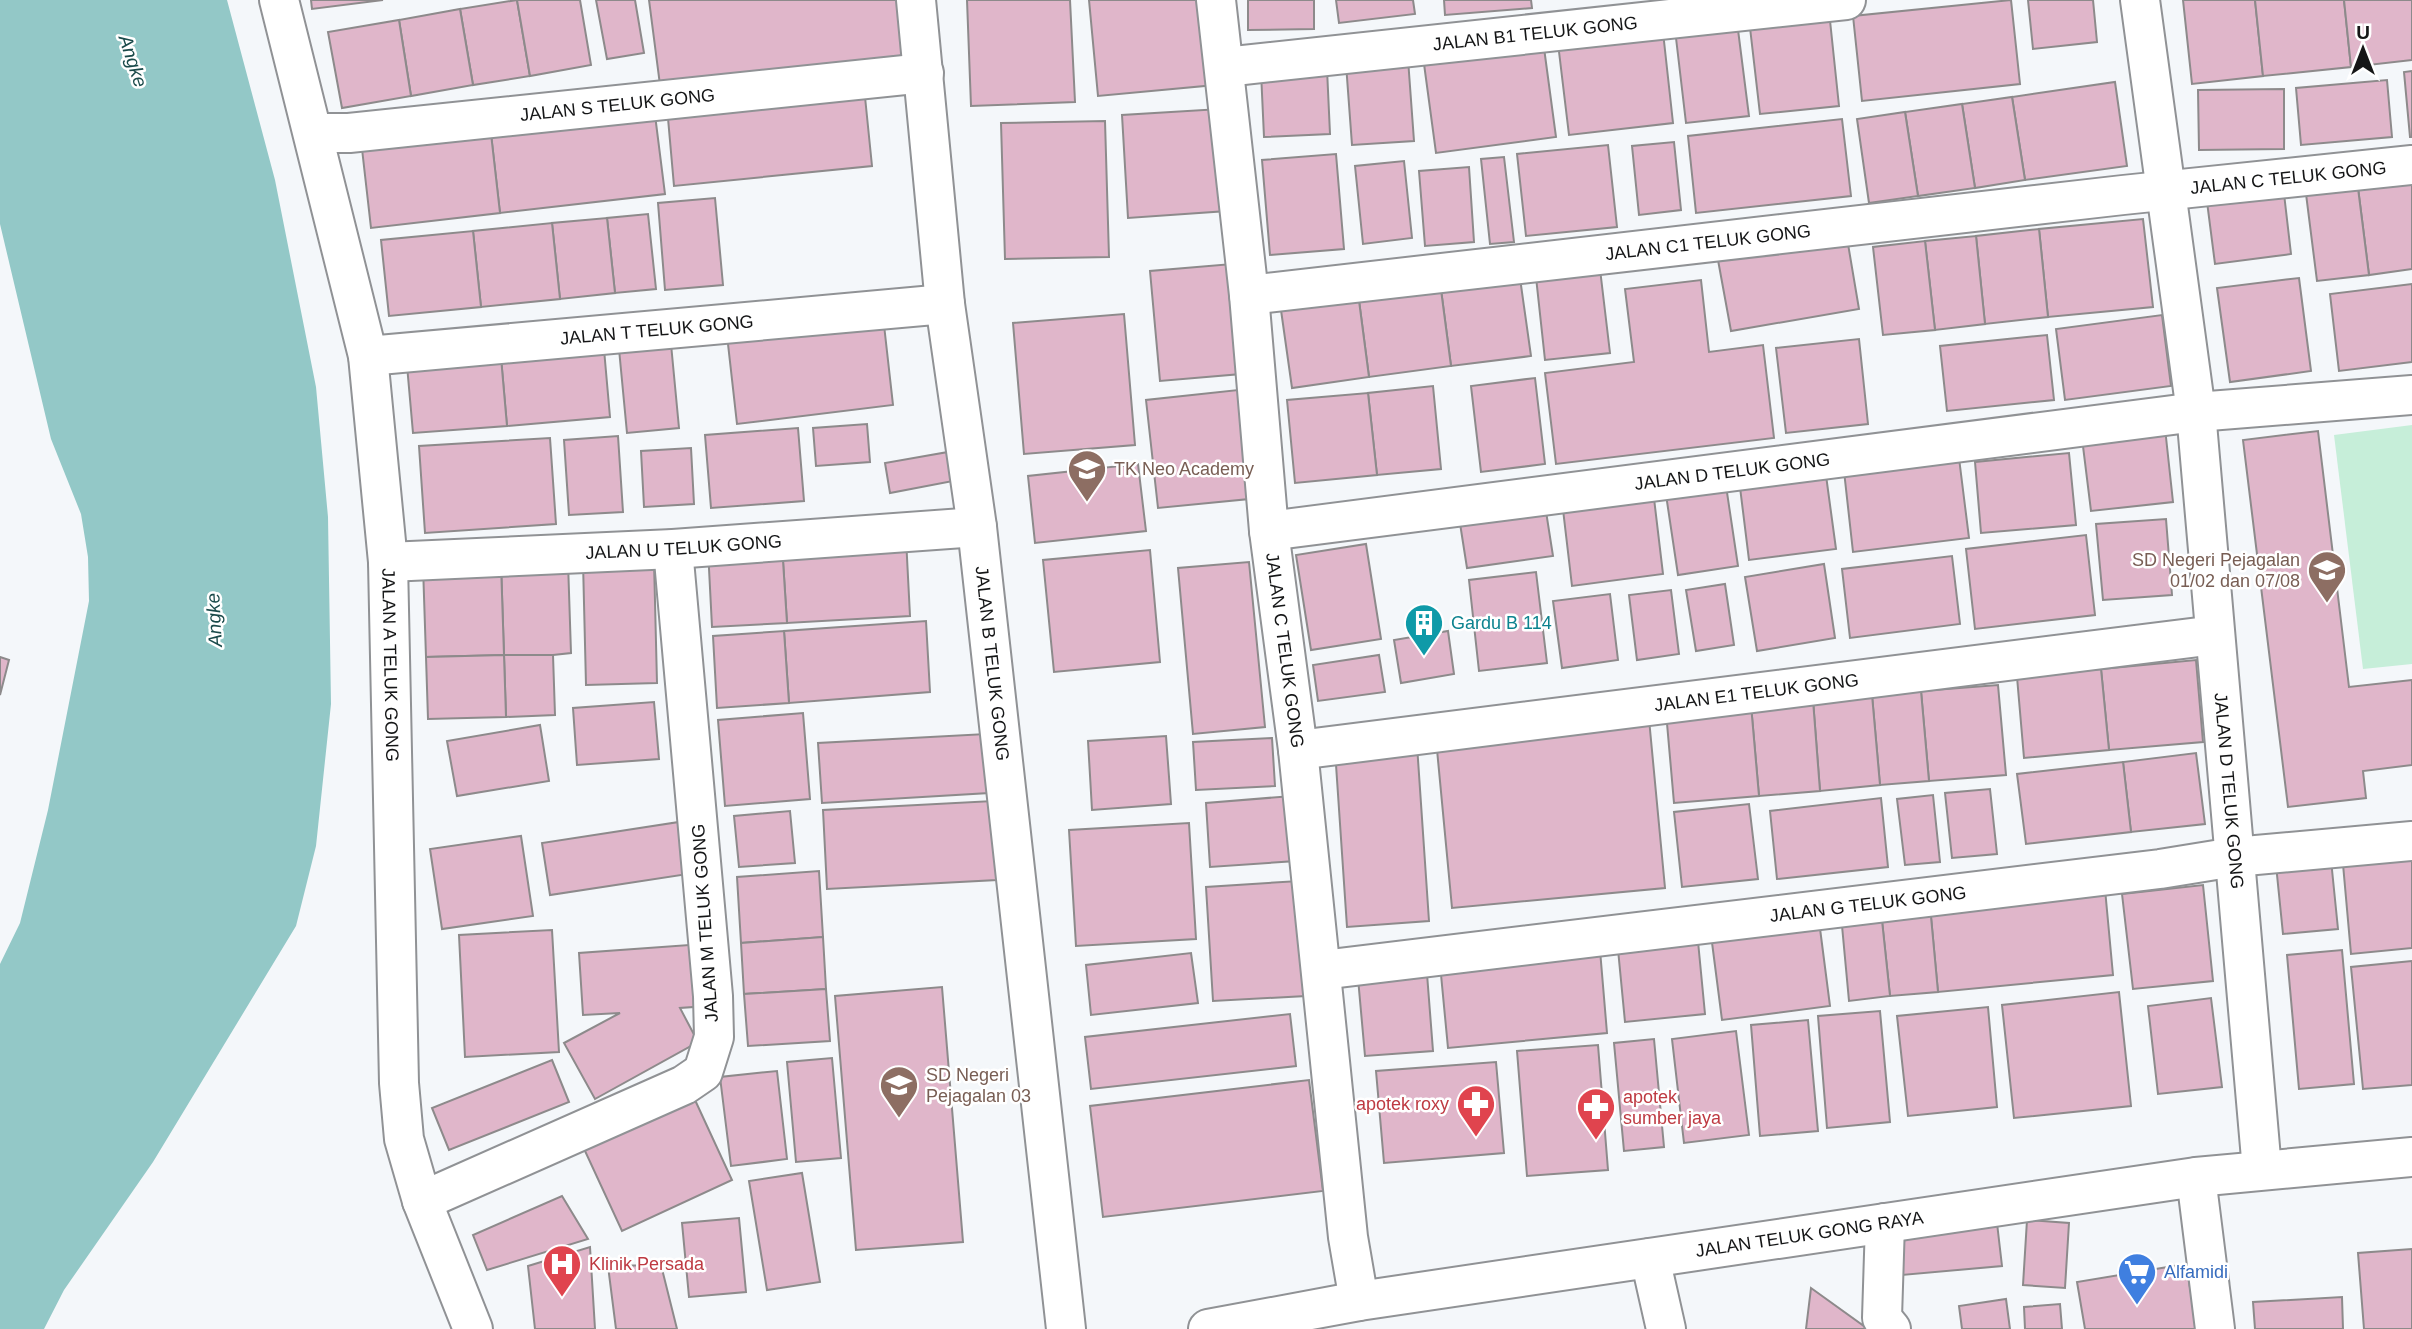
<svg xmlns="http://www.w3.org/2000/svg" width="2412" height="1329" viewBox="0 0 2412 1329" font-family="Helvetica,sans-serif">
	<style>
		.green { fill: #c6eed9 }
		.water { fill: #93c8c7 }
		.building { fill: #e0b6ca; stroke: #8d8a8b; stroke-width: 2 }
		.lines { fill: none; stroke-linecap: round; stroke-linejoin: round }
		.minor-casing { stroke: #909295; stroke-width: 42 }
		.secondary-casing { stroke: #909295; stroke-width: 42 }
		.minor { stroke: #fff; stroke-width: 38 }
		.secondary { stroke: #fff; stroke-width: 38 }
		.labels { text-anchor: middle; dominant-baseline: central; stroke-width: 5; stroke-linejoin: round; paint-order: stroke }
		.street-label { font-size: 18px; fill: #151617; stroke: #fff }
		.education-label { font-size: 18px; fill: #785e54; stroke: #fff; text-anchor: start }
		.culture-label { font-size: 18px; fill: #0d838f; stroke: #fff; text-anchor: start }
		.health-label { font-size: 18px; fill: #be3a42; stroke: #fff; text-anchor: start }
		.shop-label { font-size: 18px; fill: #366cbe; stroke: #fff; text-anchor: start }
		.water-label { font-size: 19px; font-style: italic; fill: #1a4a4a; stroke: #fff }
	</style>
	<rect width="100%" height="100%" fill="#f4f7fa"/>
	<polygon class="green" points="2412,425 2412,664 2363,669 2334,435"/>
	<polygon class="water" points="0,0 227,0 275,180 316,387 328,517 331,704 316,846 296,926 153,1162 64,1290 44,1329 0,1329 0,964 20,923 48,810 89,601 88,557 81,514 51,439 0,224"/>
	<g class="building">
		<polygon points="311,0 383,0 312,9"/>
		<polygon points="517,0 530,76 473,85 460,9"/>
		<polygon points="517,0 580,0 591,65 530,76"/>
		<polygon points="596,0 635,0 644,53 607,59"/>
		<polygon points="649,0 901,0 907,55 660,85"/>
		<polygon points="967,0 1070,0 1075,102 971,106"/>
		<polygon points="1089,0 1207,0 1215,85 1098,96"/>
		<polygon points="1248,0 1314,0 1314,29 1248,30"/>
		<polygon points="1336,0 1413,0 1415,14 1339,23"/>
		<polygon points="1444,0 1531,0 1532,8 1445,15"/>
		<polygon points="2011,0 2020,84 1862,101 1853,16"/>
		<polygon points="2028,0 2093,0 2097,42 2033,49"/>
		<polygon points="2183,0 2255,0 2263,76 2192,84"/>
		<polygon points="2255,0 2344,0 2351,67 2263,76"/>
		<polygon points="2344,0 2412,0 2412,60 2351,67"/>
		<polygon points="460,9 473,85 411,96 399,20"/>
		<polygon points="1829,11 1839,106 1760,114 1749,19"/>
		<polygon points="1736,14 1749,116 1686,123 1674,21"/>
		<polygon points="399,20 411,96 342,108 328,32"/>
		<polygon points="1662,23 1673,123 1569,135 1557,35"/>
		<polygon points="1542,33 1556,137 1436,153 1422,49"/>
		<polygon points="1408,59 1414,141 1352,145 1346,64"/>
		<polygon points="1327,69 1330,134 1264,137 1261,72"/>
		<polygon points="2412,71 2412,137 2410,137 2404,72"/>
		<polygon points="2387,80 2392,137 2301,145 2296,88"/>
		<polygon points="2115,82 2127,166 2025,180 2012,97"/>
		<polygon points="864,87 872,166 674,186 667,107"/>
		<polygon points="2284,89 2284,149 2199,150 2198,90"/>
		<polygon points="2012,97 2025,180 1975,188 1962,104"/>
		<polygon points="1962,104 1975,188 1918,196 1905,112"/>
		<polygon points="654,107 665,194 500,213 490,125"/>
		<polygon points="1220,109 1227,211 1128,218 1122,115"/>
		<polygon points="1905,112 1918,196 1869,203 1857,119"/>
		<polygon points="1842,119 1851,196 1696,213 1688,136"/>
		<polygon points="1105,121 1109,257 1005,259 1001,123"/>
		<polygon points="490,125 500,213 371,228 361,140"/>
		<polygon points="1674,142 1681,210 1639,215 1632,146"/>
		<polygon points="1608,145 1617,227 1526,236 1517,154"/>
		<polygon points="1336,154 1344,249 1270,255 1262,160"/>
		<polygon points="1504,157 1514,242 1490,244 1481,159"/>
		<polygon points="1404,161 1412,238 1363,244 1355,166"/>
		<polygon points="1469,167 1474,242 1425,246 1419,171"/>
		<polygon points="2412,181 2412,269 2369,275 2358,188"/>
		<polygon points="2283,185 2291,254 2215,264 2206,194"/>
		<polygon points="2358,188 2369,275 2317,281 2306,194"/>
		<polygon points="715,198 723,285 665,290 658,203"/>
		<polygon points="648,214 656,289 615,293 607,218"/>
		<polygon points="607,218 615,293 560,299 552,223"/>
		<polygon points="2143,219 2153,307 2048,317 2039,229"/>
		<polygon points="552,223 560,299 481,307 473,231"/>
		<polygon points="2039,229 2048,317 1985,324 1976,236"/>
		<polygon points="473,231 481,307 389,316 381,240"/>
		<polygon points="1976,236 1985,324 1935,330 1925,241"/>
		<polygon points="1847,238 1859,309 1731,331 1718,260"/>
		<polygon points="1925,241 1935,330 1883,335 1873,247"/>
		<polygon points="1232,264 1241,374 1160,381 1150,271"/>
		<polygon points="1600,269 1610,353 1545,360 1536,277"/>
		<polygon points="1519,271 1531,356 1451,366 1440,282"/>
		<polygon points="2299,278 2311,371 2230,382 2217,288"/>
		<polygon points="1701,280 1709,352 1763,345 1774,438 1556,464 1545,373 1634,362 1625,289"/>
		<polygon points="1440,282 1451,366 1369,377 1358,293"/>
		<polygon points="2412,284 2412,362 2339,371 2330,294"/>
		<polygon points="1358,293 1369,377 1292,388 1280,303"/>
		<polygon points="1124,314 1135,445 1024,454 1013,323"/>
		<polygon points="2162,315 2171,386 2065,400 2056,329"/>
		<polygon points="883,316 893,405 737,424 727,335"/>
		<polygon points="2047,335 2054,400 1947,411 1940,346"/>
		<polygon points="603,338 610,417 507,426 500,346"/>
		<polygon points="1859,339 1868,424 1786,433 1776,348"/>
		<polygon points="671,344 679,428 627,433 619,349"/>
		<polygon points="500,346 507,426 413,433 406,354"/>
		<polygon points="1535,378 1545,464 1481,472 1471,386"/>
		<polygon points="1433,386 1441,469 1377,475 1368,393"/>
		<polygon points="1238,390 1249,499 1158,508 1146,400"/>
		<polygon points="1368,393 1377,475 1295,483 1287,400"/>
		<polygon points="867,424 870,462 816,466 813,428"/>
		<polygon points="798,428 804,501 711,508 705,435"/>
		<polygon points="2165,428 2173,502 2091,511 2082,438"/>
		<polygon points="2318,431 2349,687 2412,680 2412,765 2363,771 2366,798 2288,807 2243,440"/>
		<polygon points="618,436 623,512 569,515 564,440"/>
		<polygon points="550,438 556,524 425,533 419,446"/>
		<polygon points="691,448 694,504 644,507 641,451"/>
		<polygon points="948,452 953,481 890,493 885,463"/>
		<polygon points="2069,453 2076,525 1981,533 1975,462"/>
		<polygon points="1959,458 1969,538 1853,552 1844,471"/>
		<polygon points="1138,464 1146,531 1035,543 1028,476"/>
		<polygon points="1825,468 1836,549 1749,560 1739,479"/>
		<polygon points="1725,479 1738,566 1678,575 1665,488"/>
		<polygon points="1653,490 1663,574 1572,586 1562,501"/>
		<polygon points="1545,505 1553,556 1467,568 1459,517"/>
		<polygon points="2166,519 2172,595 2103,600 2096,524"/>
		<polygon points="2086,535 2095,615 1975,629 1966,549"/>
		<polygon points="906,538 910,616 787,623 782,545"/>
		<polygon points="1366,544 1381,639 1311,650 1296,555"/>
		<polygon points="782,545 787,623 712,627 708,549"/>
		<polygon points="1150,550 1160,662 1054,672 1043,560"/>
		<polygon points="1952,556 1960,624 1850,638 1842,569"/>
		<polygon points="654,561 657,683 586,685 583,562"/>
		<polygon points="568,562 571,653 553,655 504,655 501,564"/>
		<polygon points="1249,562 1265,727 1193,734 1178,568"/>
		<polygon points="501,564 504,655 426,657 423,566"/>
		<polygon points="1824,564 1835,638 1757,651 1745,577"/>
		<polygon points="1536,572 1547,663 1479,671 1469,580"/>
		<polygon points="1725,584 1734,645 1696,651 1686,590"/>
		<polygon points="1671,590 1679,654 1637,660 1629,595"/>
		<polygon points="1610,594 1618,660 1562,668 1553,601"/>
		<polygon points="926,621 930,692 789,703 784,631"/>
		<polygon points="784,631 789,703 717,708 713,636"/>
		<polygon points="1448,631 1454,674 1401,683 1394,640"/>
		<polygon points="504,655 553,655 555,715 506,717"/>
		<polygon points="504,655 506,717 428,719 426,657"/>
		<polygon points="1379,655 1385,692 1318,701 1313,665"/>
		<polygon points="0,657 9,660 0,695"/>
		<polygon points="2196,660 2203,742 2109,750 2101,669"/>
		<polygon points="2101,669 2109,750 2024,758 2017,677"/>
		<polygon points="1998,685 2006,775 1929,781 1921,691"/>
		<polygon points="1921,691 1929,781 1880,785 1872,695"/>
		<polygon points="1872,695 1880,785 1820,791 1813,700"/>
		<polygon points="1813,700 1820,791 1759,796 1751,705"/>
		<polygon points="654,702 659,759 577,765 573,708"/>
		<polygon points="1751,705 1759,796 1674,803 1666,712"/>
		<polygon points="803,713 810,799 725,806 718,720"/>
		<polygon points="1649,719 1665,888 1452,908 1436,739"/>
		<polygon points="540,725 549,781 457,796 447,741"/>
		<polygon points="986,734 989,793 822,803 818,743"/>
		<polygon points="1166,736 1171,804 1092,810 1088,741"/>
		<polygon points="1272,738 1275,786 1196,790 1193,742"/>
		<polygon points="1417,745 1429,921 1347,927 1335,750"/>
		<polygon points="2196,753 2205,824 2131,832 2123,762"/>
		<polygon points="2123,762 2131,832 2026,844 2017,774"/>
		<polygon points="1990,789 1997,854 1952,858 1945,793"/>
		<polygon points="1933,795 1940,862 1905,865 1897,799"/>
		<polygon points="1292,796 1296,861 1210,867 1206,803"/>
		<polygon points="1881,798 1888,867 1777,879 1770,811"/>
		<polygon points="993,801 997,880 827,889 823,810"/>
		<polygon points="1749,804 1758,879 1682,887 1674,812"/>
		<polygon points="790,811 795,863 739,867 734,816"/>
		<polygon points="679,822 688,874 550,895 542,843"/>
		<polygon points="1189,823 1196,939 1076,946 1069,830"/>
		<polygon points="521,836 533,916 442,929 430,849"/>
		<polygon points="2412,847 2412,948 2351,954 2342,853"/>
		<polygon points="2330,850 2338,929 2283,934 2275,855"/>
		<polygon points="819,871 823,937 741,943 737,877"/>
		<polygon points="1299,881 1306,996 1213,1001 1206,887"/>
		<polygon points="2203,885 2213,981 2133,989 2122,894"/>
		<polygon points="2105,889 2113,975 1938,992 1930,906"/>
		<polygon points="1930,906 1938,992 1890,996 1881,911"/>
		<polygon points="1881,911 1890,996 1849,1001 1841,915"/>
		<polygon points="1818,913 1830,1006 1722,1020 1710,927"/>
		<polygon points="552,930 559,1052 465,1057 459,935"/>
		<polygon points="1697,931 1705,1014 1625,1022 1617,939"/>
		<polygon points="823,937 826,989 744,994 741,943"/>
		<polygon points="703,944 708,1006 680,1008 698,1042 595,1099 564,1043 620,1013 583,1015 579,953"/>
		<polygon points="1600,950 1607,1033 1448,1048 1440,964"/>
		<polygon points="2342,950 2354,1084 2299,1089 2287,955"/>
		<polygon points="1191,953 1198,1003 1091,1015 1086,965"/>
		<polygon points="1426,961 1433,1051 1365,1056 1357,967"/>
		<polygon points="2412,961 2412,1085 2363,1089 2351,967"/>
		<polygon points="942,987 963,1242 856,1250 835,996"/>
		<polygon points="826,989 830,1041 748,1046 744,994"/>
		<polygon points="2119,992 2131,1106 2014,1118 2002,1005"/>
		<polygon points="2211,998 2222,1087 2158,1094 2148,1006"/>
		<polygon points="1988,1007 1997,1107 1908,1116 1897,1016"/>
		<polygon points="1880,1011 1890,1122 1827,1128 1818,1016"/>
		<polygon points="1290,1014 1296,1066 1091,1089 1085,1037"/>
		<polygon points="1808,1020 1818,1131 1760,1136 1751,1025"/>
		<polygon points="1736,1031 1749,1135 1684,1143 1672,1039"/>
		<polygon points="1654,1039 1664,1147 1624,1151 1614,1043"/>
		<polygon points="1598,1045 1608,1170 1527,1176 1517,1051"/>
		<polygon points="832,1058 841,1158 796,1162 787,1062"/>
		<polygon points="552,1060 569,1102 449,1150 432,1108"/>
		<polygon points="1496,1062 1504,1153 1384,1163 1376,1071"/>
		<polygon points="777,1071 787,1159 731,1166 720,1077"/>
		<polygon points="1309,1080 1323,1191 1103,1217 1090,1106"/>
		<polygon points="689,1087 732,1180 622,1231 579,1138"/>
		<polygon points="802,1173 820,1282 767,1290 749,1181"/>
		<polygon points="562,1196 588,1239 487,1270 473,1235"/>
		<polygon points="739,1218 746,1292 689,1297 682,1223"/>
		<polygon points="2027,1220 2069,1223 2065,1288 2023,1285"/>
		<polygon points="1997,1223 2002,1266 1902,1275 1897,1233"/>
		<polygon points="590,1247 595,1329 535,1329 528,1266"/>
		<polygon points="2412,1249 2412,1329 2364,1329 2358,1253"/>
		<polygon points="2186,1264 2197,1329 2085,1329 2077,1282"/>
		<polygon points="661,1265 677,1329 616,1329 608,1266"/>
		<polygon points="1811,1288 1868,1329 1806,1329"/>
		<polygon points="2342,1297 2343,1329 2255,1329 2253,1302"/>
		<polygon points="2006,1299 2010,1329 1962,1329 1959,1306"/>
		<polygon points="2060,1304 2062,1329 2025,1329 2024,1307"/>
	</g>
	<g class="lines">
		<g class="minor-casing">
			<g id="minor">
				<path id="s1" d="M279 0 368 356 388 562 399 1083 404 1139 422 1201 473 1329"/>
				<path id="s2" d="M916 0 945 304 977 527 1066 1329"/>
				<path id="s3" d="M1216 0 1249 295 1269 531 1298 750 1348 1237 1359 1301"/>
				<path id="s4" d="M2140 0 2196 412 2262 1170"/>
				<path id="s5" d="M1225 67 1846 0"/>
				<path id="s6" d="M313 133H349L924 73"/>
				<path id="s7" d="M1249 295 2123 195 2412 165"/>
				<path id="s8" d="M368 356 945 304"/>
				<path id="s9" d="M1269 531 2196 412 2412 395"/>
				<path id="s10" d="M388 562 673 549 977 527"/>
				<path id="s11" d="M1298 750 2215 635"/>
				<path id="s12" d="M1322 970 2160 869 2234 857 2412 841"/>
				<polyline points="2196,1177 2215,1329"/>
				<polyline points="422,1201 684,1085 703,1072 714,1037 713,996 673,549"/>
				<polyline points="1885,1223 1882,1318 1891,1329"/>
				<polyline points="1650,1258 1666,1329"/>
			</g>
		</g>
		<g class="secondary-casing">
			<g id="secondary">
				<path id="s13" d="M1208 1329 1359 1301 2196 1177 2412 1157"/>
			</g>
		</g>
		<use href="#minor" class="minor"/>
		<use href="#secondary" class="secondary"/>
	</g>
	<defs>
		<g id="school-pin" transform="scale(2.0125)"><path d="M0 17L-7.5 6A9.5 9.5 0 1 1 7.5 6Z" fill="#8d6e63" stroke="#fff"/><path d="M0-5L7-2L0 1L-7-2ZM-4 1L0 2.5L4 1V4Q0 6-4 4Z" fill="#fff"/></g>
		<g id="building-pin" transform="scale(2.0125)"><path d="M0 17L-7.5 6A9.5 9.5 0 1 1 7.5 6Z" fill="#0f9aa8" stroke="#fff"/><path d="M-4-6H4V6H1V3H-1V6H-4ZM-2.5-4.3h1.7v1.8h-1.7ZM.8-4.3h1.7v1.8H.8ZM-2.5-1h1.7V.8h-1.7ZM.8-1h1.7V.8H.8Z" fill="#fff"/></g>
		<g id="pharmacy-pin" transform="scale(2.0125)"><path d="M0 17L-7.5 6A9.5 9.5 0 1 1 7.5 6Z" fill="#e0444e" stroke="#fff"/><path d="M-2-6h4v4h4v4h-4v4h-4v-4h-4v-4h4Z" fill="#fff"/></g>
		<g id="hospital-pin" transform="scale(2.0125)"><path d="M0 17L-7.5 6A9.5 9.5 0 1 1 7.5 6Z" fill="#e0444e" stroke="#fff"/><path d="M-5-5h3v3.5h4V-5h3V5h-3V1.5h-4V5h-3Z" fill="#fff"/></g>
		<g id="supermarket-pin" transform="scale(2.0125)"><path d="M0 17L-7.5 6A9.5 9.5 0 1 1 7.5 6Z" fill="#3f7fe0" stroke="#fff"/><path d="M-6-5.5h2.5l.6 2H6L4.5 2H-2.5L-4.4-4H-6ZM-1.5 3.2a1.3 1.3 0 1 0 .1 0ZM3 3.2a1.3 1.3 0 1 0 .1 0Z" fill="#fff"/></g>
	</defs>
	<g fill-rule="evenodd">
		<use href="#school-pin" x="1087" y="469"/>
		<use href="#school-pin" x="2327" y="570"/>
		<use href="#building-pin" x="1424" y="623"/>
		<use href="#school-pin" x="899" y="1085"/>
		<use href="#pharmacy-pin" x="1476" y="1104"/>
		<use href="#pharmacy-pin" x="1596" y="1107"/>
		<use href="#hospital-pin" x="562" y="1264"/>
		<use href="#supermarket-pin" x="2137" y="1272"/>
	</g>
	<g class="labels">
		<g class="street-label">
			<text stroke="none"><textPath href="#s5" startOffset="312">JALAN B1 TELUK GONG</textPath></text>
			<text stroke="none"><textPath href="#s6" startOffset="306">JALAN S TELUK GONG</textPath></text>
			<text stroke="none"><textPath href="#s7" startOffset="1046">JALAN C TELUK GONG</textPath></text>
			<text stroke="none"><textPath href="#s7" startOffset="462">JALAN C1 TELUK GONG</textPath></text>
			<text stroke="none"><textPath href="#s8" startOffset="290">JALAN T TELUK GONG</textPath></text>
			<text stroke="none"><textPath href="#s9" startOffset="467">JALAN D TELUK GONG</textPath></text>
			<text stroke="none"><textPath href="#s10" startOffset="296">JALAN U TELUK GONG</textPath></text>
			<text stroke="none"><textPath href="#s3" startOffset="654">JALAN C TELUK GONG</textPath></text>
			<text stroke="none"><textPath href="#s2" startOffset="668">JALAN B TELUK GONG</textPath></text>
			<text stroke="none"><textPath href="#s1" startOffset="677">JALAN A TELUK GONG</textPath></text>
			<text stroke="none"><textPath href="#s11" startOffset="462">JALAN E1 TELUK GONG</textPath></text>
			<text stroke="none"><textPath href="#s4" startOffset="796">JALAN D TELUK GONG</textPath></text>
			<text stroke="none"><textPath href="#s12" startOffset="550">JALAN G TELUK GONG</textPath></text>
			<text transform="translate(705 923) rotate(-94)">JALAN M TELUK GONG</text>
			<text stroke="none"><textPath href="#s13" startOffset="609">JALAN TELUK GONG RAYA</textPath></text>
		</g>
		<g class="education-label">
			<text x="1114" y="469">TK Neo Academy</text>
			<text x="2300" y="560" text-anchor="end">SD Negeri Pejagalan<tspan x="2300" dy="21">01/02 dan 07/08</tspan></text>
			<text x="926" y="1075">SD Negeri<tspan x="926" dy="21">Pejagalan 03</tspan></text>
		</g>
		<g class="culture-label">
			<text x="1451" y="623">Gardu B 114</text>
		</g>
		<g class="health-label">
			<text x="1623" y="1097">apotek<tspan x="1623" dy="21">sumber jaya</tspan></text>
			<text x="1449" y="1104" text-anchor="end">apotek roxy</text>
			<text x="589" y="1264">Klinik Persada</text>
		</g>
		<g class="shop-label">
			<text x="2164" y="1272">Alfamidi</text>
		</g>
		<g class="water-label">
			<text transform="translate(133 61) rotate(72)">Angke</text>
			<text transform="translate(214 620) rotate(-93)">Angke</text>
		</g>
	</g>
	<g transform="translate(2363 49)" stroke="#ffffff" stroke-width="5" paint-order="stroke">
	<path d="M0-5L12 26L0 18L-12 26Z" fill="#151617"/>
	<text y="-10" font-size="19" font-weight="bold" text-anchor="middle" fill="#151617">U</text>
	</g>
</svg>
